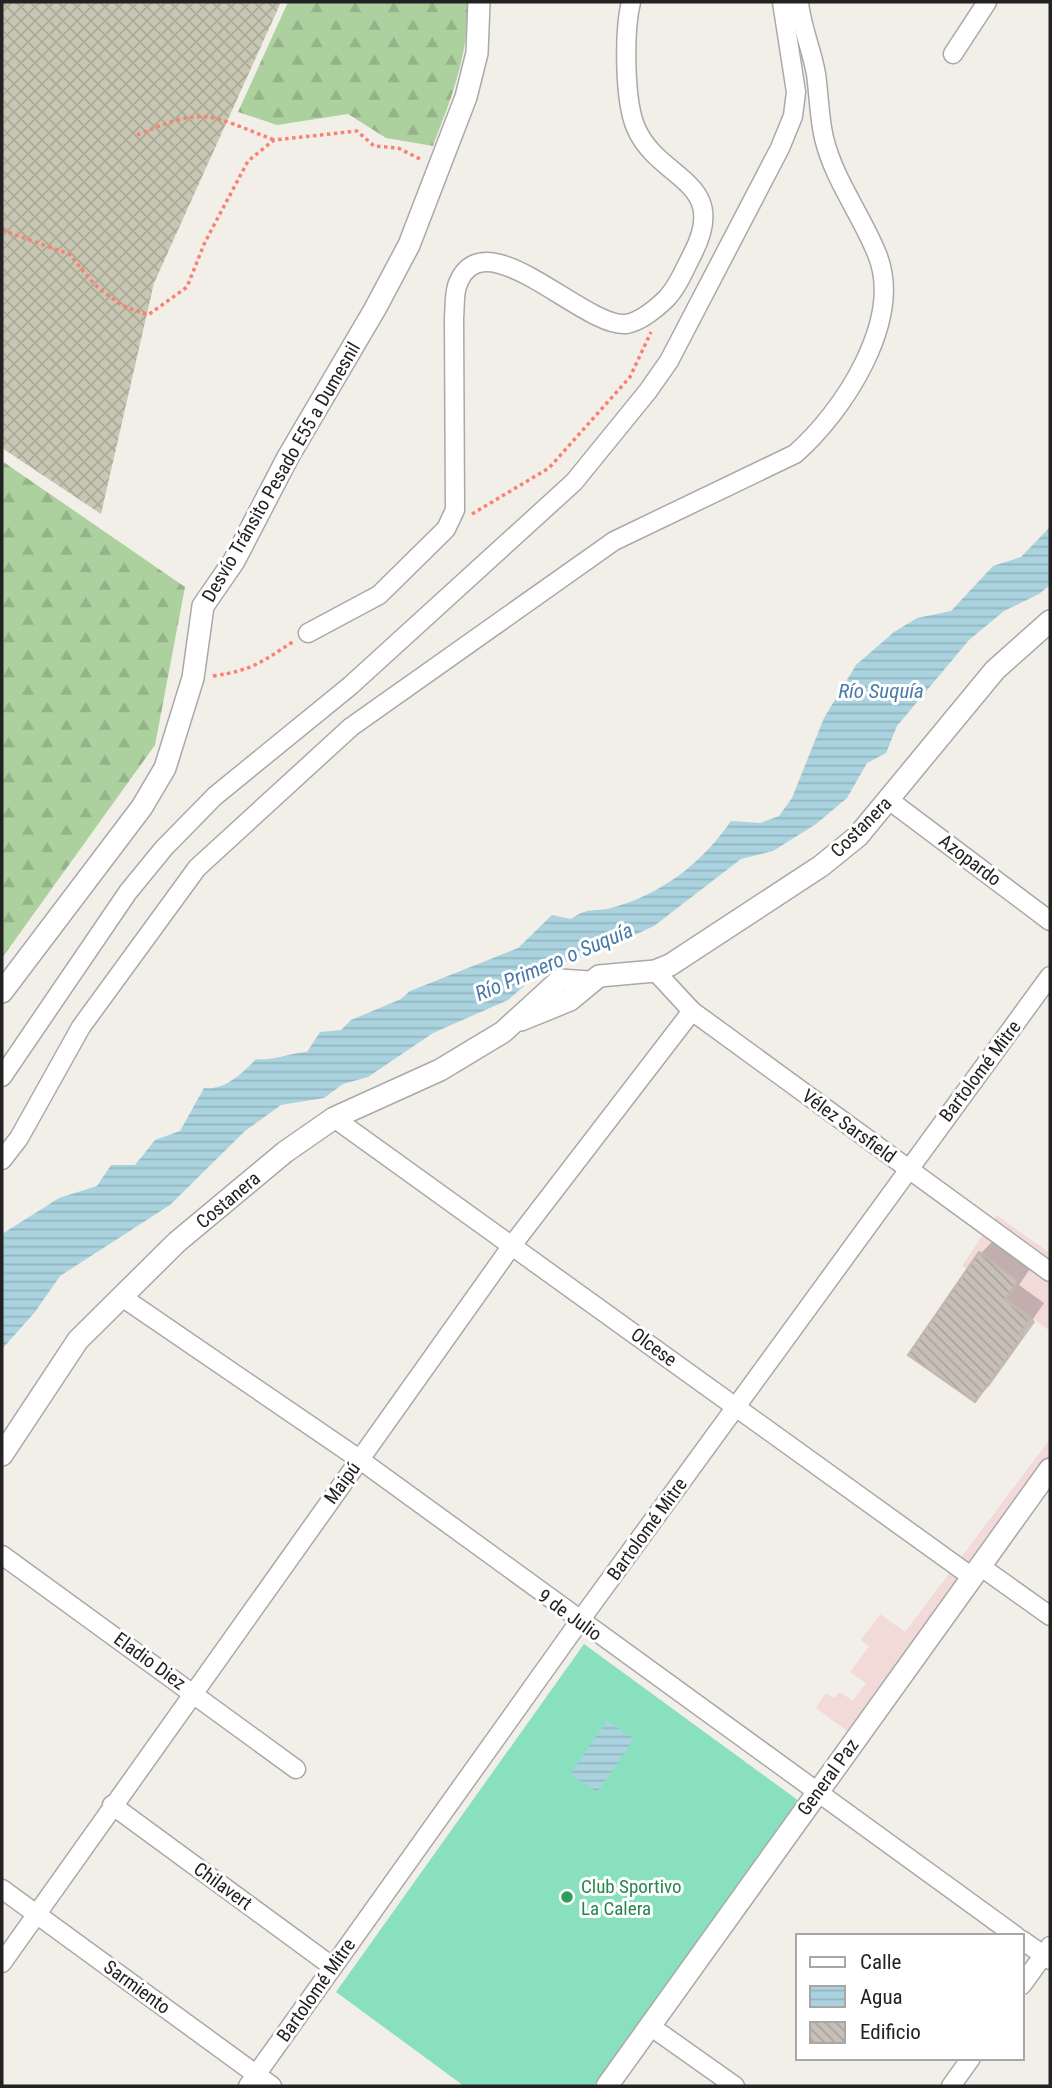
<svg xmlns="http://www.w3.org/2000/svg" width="1052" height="2088" viewBox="0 0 1052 2088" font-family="'Roboto Condensed',sans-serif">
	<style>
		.commercial { fill: #f2dad9 }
		.construction { fill: url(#construction-cross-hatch) }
		.forest { fill: url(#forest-firs) }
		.pitch { fill: #88e0be }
		.water { fill: url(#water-rules) }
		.shadow { fill: #0003 }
		.building { fill: url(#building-back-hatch); stroke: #c4b6ab; stroke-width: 2 }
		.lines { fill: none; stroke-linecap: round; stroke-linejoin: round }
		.minor-casing { stroke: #a9a9a9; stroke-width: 21 }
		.tertiary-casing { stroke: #a9a9a9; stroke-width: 24 }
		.path { stroke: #fa8072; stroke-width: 3.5; stroke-dasharray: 3.5 3.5; stroke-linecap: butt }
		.minor { stroke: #fff; stroke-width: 18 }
		.tertiary { stroke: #fff; stroke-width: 21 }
		.leisure-dot { fill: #2e9e5b; stroke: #fff; stroke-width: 2.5 }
		.labels { text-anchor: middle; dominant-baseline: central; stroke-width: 6; stroke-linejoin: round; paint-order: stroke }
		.street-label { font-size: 19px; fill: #222; stroke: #fff }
		.leisure-label { font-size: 19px; fill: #27864d; stroke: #fff; text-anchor: start }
		.water-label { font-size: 21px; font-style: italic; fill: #4a7aab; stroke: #fff }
	</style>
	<defs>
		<pattern id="construction-cross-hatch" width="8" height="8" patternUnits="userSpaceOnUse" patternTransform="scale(1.75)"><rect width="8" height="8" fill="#c7c7b4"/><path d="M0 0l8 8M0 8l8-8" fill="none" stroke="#abab9a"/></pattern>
		<pattern id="forest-firs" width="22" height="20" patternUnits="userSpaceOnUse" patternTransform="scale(1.75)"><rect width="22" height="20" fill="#add19e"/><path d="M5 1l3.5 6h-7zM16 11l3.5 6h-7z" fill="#95b388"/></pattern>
		<pattern id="water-rules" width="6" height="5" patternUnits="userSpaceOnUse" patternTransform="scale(1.75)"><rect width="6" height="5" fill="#aad3df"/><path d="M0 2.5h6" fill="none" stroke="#92b5bf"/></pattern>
		<pattern id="building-back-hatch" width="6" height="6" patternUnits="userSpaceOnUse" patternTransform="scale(1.75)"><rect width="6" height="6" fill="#c7bfb8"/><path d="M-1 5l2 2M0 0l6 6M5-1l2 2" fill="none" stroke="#aba49e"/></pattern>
	</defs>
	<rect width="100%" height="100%" fill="#f2efe9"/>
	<g class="commercial">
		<polygon points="996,1215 1050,1253 1050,1331 962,1266"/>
		<polygon points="1050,1439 1050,1483 866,1745 816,1708 826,1693 834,1698 840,1692 853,1701 866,1683 850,1672 869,1646 861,1640 880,1614 905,1632"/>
	</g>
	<polygon class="construction" points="2,2 281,2 154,283 101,514 2,448"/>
	<g class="forest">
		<path d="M288 2H467C470 52 451 99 433 146L386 138 348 114 277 125 238 112Z"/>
		<polygon points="2,461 185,587 155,745 2,958"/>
	</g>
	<polygon class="pitch" points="584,1644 799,1801 593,2086 464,2086 336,1992"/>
	<g class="water">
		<path d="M1050 527V585L1039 594 1004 611 969 640 897 726 886 753 867 763 847 798 816 824 773 851 741 859 654 926 615 944 541 971 508 1000 433 1033 368 1077 343 1084 324 1098 281 1105 245 1131 170 1205 60 1276 35 1312 2 1349V1234L59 1198 97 1186 111 1165H135L155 1140 180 1131 204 1088C224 1091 243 1073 256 1059 275 1061 288 1053 307 1052L320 1032 341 1030 351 1020 401 999 410 991 518 948 552 915 571 919C588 907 593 912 611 908 661 895 702 863 731 821L760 823 779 816 792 798 824 718 856 665 894 632 917 618 951 611 993 566 1021 557Z"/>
		<polygon points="607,1721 634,1739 597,1792 570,1774"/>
	</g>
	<polygon class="shadow" points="995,1239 1032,1266 1019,1285 1044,1303 1033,1319 1035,1322 990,1385 975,1400 910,1354 981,1253"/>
	<polygon class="building" points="979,1252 1018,1281 1005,1300 1030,1319 1019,1335 1022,1337 975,1402 908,1355"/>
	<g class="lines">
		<g class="minor-casing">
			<g id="minor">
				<polyline points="953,54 987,2"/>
				<path d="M308 633 379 595 446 529 455 510 454 318C455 308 454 296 457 286 482 214 583 328 626 324 640 322 657 308 666 299 678 287 685 268 693 253 730 180 659 181 636 128 624 101 624 30 631 2"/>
				<polyline points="889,800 1050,921"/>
				<polyline points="655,971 692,1011 1050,1272"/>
				<polyline points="2,1077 128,892 164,848 215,796 350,686 574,482 648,391 669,361 780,148 793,116 796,92 782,2"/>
				<polyline points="334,1118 972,1577"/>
				<path d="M2 1160 19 1138 81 1027 197 868 351 727 614 541 795 454C843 412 904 320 877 254 861 214 834 180 824 138 819 117 819 95 816 74 812 50 801 26 799 2"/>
				<polyline points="122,1297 359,1459 1016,1936"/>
				<polyline points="2,1555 296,1769"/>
				<polyline points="980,1566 1050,1616"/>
				<polyline points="112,1805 333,1967"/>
				<polyline points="2,1889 272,2086"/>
				<polyline points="1022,1940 1050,1960"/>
				<polyline points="2,1963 513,1244 692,1011"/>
				<polyline points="1022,1985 1050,1946"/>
				<polyline points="650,2026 735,2086"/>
				<polyline points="248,2086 579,1622 1050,976"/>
				<polyline points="951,2086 971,2058"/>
			</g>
		</g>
		<g class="tertiary-casing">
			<g id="tertiary">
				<polyline points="2,992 142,807 165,768 193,678 203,606 234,561 288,457 375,309 409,245 466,97 477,53 479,2"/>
				<polyline points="521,1020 570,1000 599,976 655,971 670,965 821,866 858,836 995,670 1050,621"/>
				<polyline points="2,1455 78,1340 177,1242 285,1152 334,1118 440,1070 503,1032 560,980 589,982"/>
				<polyline points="607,2086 1050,1469"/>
			</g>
		</g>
		<g class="path">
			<path d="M137 135C205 106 207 114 274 140"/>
			<polyline points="2,230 69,254 95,285 121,305 148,315 187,287 205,242 248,161 274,140 357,131 374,146 398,148 422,160"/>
			<polyline points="472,514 549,468 630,377 651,332"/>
			<path d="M213 676C253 670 262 662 294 641"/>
		</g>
		<use href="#minor" class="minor"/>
		<use href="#tertiary" class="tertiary"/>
	</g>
	<circle class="leisure-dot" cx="567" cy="1897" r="7"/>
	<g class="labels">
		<g class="street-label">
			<text transform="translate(281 472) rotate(-60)">Desvío Tránsito Pesado E55 a Dumesnil</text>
			<text transform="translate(861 827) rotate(-45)">Costanera</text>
			<text transform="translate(970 860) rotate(37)">Azopardo</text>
			<text transform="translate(980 1071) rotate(-53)">Bartolomé Mitre</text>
			<text transform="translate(849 1126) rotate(36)">Vélez Sarsfield</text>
			<text transform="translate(228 1200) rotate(-40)">Costanera</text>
			<text transform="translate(654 1347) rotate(36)">Olcese</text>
			<text transform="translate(342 1483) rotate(-54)">Maipú</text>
			<text transform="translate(647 1529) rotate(-54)">Bartolomé Mitre</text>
			<text transform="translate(570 1615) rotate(36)">9 de Julio</text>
			<text transform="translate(150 1661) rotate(36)">Eladio Diez</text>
			<text transform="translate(828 1777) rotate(-54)">General Paz</text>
			<text transform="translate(223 1886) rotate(36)">Chilavert</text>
			<text transform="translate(137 1987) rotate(36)">Sarmiento</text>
			<text transform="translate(316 1990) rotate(-55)">Bartolomé Mitre</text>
		</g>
		<g class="leisure-label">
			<text x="581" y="1886">Club Sportivo<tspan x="581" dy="22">La Calera</tspan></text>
		</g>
		<g class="water-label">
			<text x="881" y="691">Río Suquía</text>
			<text transform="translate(554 962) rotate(-23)">Río Primero o Suquía</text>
		</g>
	</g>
	<rect width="1052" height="2088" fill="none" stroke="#222222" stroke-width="7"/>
	<rect x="796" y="1934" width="228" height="126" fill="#ffffff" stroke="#a7a7a7" stroke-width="2"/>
	<rect x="810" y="1957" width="35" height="10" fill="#ffffff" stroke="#a7a7a7" stroke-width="2"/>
	<text x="860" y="1969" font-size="21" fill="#222222">Calle</text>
	<rect x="810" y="1986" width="35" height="21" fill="url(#water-rules)" stroke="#a7a7a7" stroke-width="2"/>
	<text x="860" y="2004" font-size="21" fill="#222222">Agua</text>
	<rect x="810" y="2022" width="35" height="21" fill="url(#building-back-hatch)" stroke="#a7a7a7" stroke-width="2"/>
	<text x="860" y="2039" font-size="21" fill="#222222">Edificio</text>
</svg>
